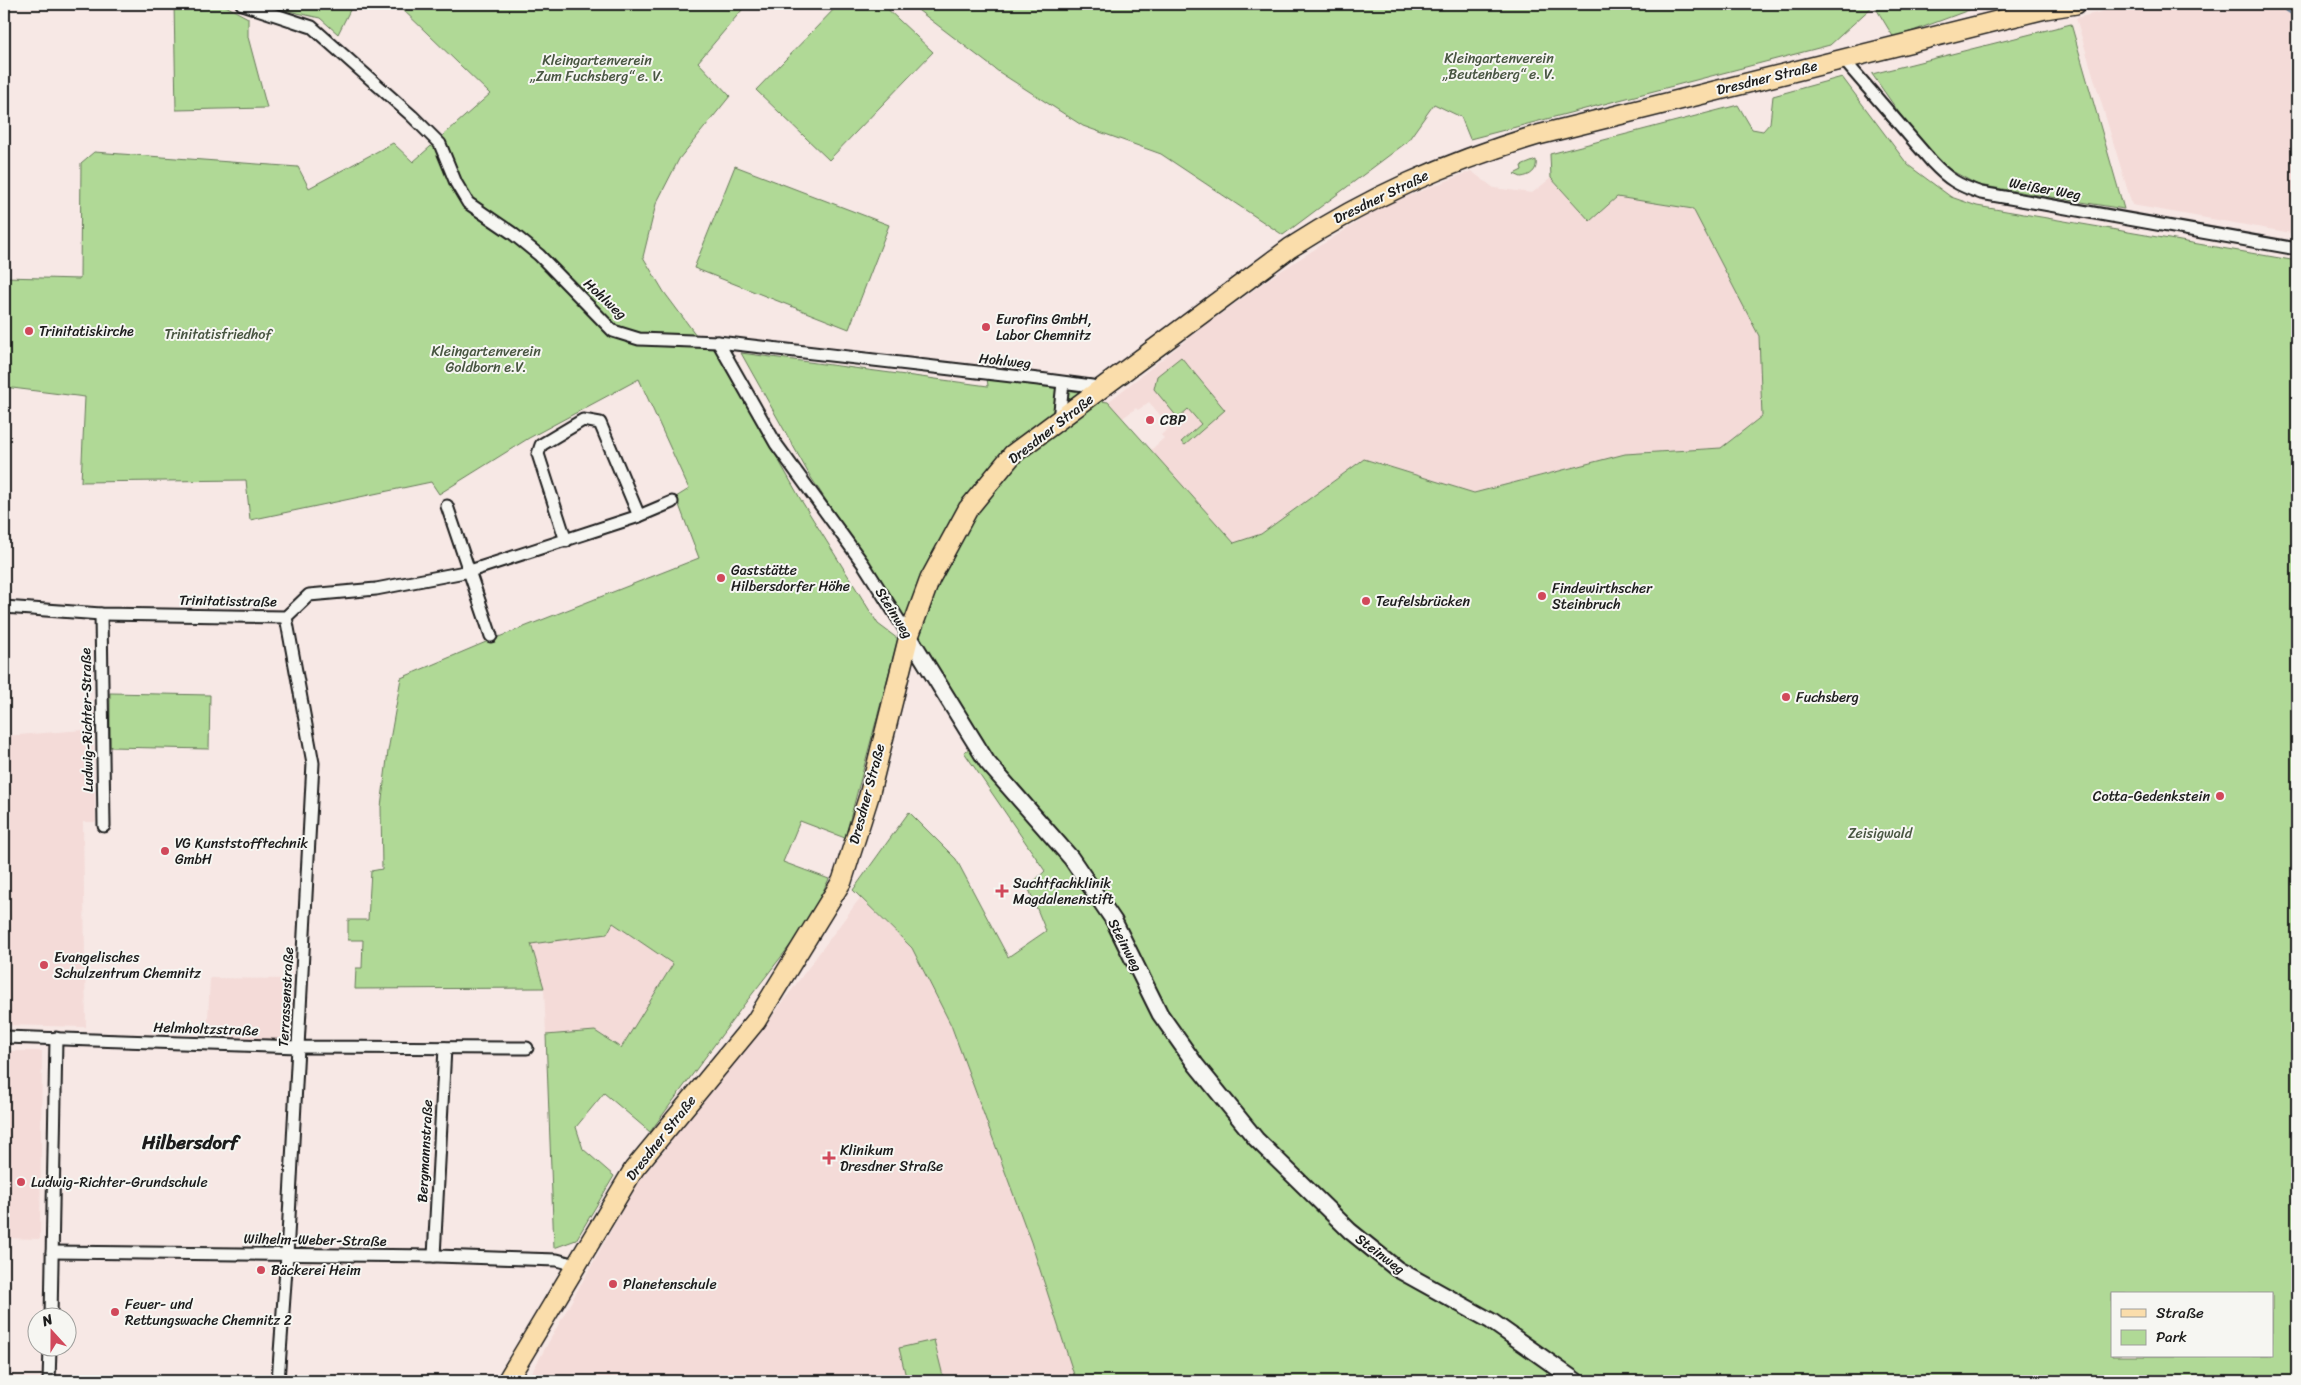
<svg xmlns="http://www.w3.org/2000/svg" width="2301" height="1385" viewBox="0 0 2301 1385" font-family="Sriracha,sans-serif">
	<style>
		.built { fill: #f4dbd8 }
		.green { fill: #b0d996; stroke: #667a59; fill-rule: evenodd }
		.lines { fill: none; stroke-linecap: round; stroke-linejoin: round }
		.stream { stroke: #73899f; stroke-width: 3 }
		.minor-casing { stroke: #1c1c1c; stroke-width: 15 }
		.tertiary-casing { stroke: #1c1c1c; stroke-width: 19 }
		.primary-casing { stroke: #1c1c1c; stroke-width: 22 }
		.minor { stroke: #f6f6f2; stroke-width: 11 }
		.tertiary { stroke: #f6f6f2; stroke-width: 15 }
		.primary { stroke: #faddab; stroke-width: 19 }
		.poi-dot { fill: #d1495b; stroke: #f6f6f2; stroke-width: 2 }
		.labels { text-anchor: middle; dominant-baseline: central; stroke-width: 4; stroke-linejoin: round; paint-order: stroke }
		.park-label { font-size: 14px; fill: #485541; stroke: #f6f6f2 }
		.street-label { font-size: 14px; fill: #1c1c1c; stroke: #f6f6f2 }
		.poi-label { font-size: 14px; fill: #1c1c1c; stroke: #f6f6f2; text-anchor: start }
		.district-label { font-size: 19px; font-weight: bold; fill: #1c1c1c; stroke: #f6f6f2 }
	</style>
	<rect width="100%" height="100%" fill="#f7e8e5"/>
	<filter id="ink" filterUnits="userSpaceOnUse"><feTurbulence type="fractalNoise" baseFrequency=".02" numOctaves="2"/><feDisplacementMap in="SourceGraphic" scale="10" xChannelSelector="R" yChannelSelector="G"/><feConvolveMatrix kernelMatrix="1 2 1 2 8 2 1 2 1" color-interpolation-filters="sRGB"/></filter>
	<g filter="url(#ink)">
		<g class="built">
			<polygon points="2132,4 2289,4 2297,9 2297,234 2132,205 2076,18"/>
			<polygon points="1471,171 1494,188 1532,193 1551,178 1590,221 1617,197 1693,209 1759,336 1762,416 1721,448 1625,454 1474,493 1364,459 1261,534 1234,543 1151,450 1164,438 1161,435 1170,427 1149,402 1138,410 1136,408 1123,418 1108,402 1204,326 1276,274 1381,207"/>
			<polygon points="84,730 92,733 96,822 83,822 86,1027 4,1025 4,736"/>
			<polygon points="860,898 912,948 951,1025 1031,1242 1076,1381 527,1381 638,1182 771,1018"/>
			<polygon points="613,923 673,964 621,1048 595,1031 546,1035 544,988 531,944 607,934"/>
			<polygon points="210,978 289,979 288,1041 207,1039"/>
			<polygon points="4,1051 42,1051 40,1239 4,1238"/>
		</g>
		<g class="green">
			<polygon points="174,4 222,4 248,18 248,37 267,108 176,110"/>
			<polygon points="257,4 353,4 338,34 320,18"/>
			<polygon points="397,4 747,4 698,62 730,96 679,159 656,204 643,257 664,292 696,335 638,335 625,342 714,345 801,500 878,624 898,639 845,838 800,821 783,862 829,879 806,925 746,1002 650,1132 604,1093 576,1127 583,1149 614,1176 576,1240 554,1248 546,1035 595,1031 621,1048 673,964 613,923 607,934 531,944 544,988 355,989 356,968 362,968 363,940 348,940 348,920 368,920 371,871 382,869 381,807 388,751 401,678 486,642 699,558 676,497 689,489 639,379 529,438 439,494 431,482 250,520 246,480 81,482 85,397 4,387 4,277 80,279 81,163 94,152 298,167 309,188 393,143 413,162 490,94"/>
			<polygon points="839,4 882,4 933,52 829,160 756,90"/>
			<polygon points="910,4 1985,4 1894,38 1874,5 1830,45 1470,139 1461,117 1434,104 1407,142 1283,235 1161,154 1083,126 999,72"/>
			<polygon points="2071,24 2124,209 1978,185 1932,160 1872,74"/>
			<path d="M1842 77 1908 165 1951 197 1977 206 2297 261V1381H1076L1031 1242 951 1025 912 948 853 890 909 812 956 859 1008 957 1046 931 1028 887 1045 871 964 752 984 740 810 476 741 353 988 386 987 378 1079 392 1073 397 1108 402 1234 543 1261 534 1364 459 1474 493 1625 454 1721 448 1762 416 1759 336 1693 209 1617 197 1590 221 1551 178 1550 154 1738 105 1752 129 1763 131 1770 123 1773 96ZM2112 1294H2272V1356H2112Z"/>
			<path d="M1536 160C1538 171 1530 176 1521 177L1514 174 1522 170 1521 166Z"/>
			<polygon points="735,166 889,225 849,329 694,268"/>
			<polygon points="1181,357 1225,410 1185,445 1181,442 1201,424 1188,409 1178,418 1154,389 1157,376"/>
			<polygon points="110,693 210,695 209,749 110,747"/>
			<polygon points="934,1340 944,1380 907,1381 899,1348"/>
		</g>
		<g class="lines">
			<polyline class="stream" points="2277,4 2297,17"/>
			<g class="minor-casing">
				<g id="minor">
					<polyline points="242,4 312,27 412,116 440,144 456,183 468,203 512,233 539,255 613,331 639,339 718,342 1047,380 1092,386 1097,392"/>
					<path d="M1843 59 1932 162C1949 180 1958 185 1981 193L2297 249"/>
					<polyline points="718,342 776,444 864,565 909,636"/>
					<polyline points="1059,419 1063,383"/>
					<polyline points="447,506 491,636"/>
					<polyline points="566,541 538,454 541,445 583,420 600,423 639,516"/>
					<polyline points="4,607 101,614 286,617 309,595 376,589 470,571 639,516 672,502"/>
					<polyline points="101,614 104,826"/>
					<polyline points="5,1037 298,1047 527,1048"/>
					<polyline points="52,1252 437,1256 557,1260 576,1265"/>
					<polyline points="434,1256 445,1048"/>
					<polyline points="51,1318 56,1038"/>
					<polyline points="49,1381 50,1348"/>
					<polyline points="278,1381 287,1255 313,763 286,617"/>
				</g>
			</g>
			<g class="tertiary-casing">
				<polyline id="tertiary" points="909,636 987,762 1071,858 1114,921 1160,1014 1196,1065 1256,1139 1350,1231 1397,1269 1491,1321 1576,1381"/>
			</g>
			<g class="primary-casing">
				<path id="primary" d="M507 1381 634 1169 756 1021 842 881 869 796 909 636 930 579 968 509 1013 454 1290 248C1371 196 1445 163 1538 135L2045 9 2076 4"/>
			</g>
			<use href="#minor" class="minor"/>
			<use href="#tertiary" class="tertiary"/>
			<use href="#primary" class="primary"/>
		</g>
	</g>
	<g class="poi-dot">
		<circle cx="986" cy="327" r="5"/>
		<circle cx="29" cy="331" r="5"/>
		<circle cx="1150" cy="420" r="5"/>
		<circle cx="721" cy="578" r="5"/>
		<circle cx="1542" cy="596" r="5"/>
		<circle cx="1366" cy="601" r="5"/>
		<circle cx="1786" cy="697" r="5"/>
		<circle cx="2220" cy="796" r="5"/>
		<circle cx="165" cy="851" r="5"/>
		<path d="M999.5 883.5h5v5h5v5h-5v5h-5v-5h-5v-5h5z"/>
		<circle cx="44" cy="965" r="5"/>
		<path d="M826.5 1150.5h5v5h5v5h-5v5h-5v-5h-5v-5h5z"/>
		<circle cx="21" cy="1182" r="5"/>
		<circle cx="261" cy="1270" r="5"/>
		<circle cx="613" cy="1284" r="5"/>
		<circle cx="115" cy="1312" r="5"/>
	</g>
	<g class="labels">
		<g class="park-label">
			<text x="1499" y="58">Kleingartenverein<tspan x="1499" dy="16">„Beutenberg“ e. V.</tspan></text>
			<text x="597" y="60">Kleingartenverein<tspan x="597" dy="16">„Zum Fuchsberg“ e. V.</tspan></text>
			<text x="218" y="334">Trinitatisfriedhof</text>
			<text x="486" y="351">Kleingartenverein<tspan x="486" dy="16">Goldborn e.V.</tspan></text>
			<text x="1880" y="833">Zeisigwald</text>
		</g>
		<g class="street-label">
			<text transform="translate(1767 78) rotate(-14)">Dresdner Straße</text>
			<text transform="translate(2045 189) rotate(10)">Weißer Weg</text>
			<text transform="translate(1381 197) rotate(-26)">Dresdner Straße</text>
			<text transform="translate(605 299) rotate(43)">Hohlweg</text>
			<text transform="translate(1005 361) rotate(6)">Hohlweg</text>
			<text transform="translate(1051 429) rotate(-38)">Dresdner Straße</text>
			<text transform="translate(228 601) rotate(1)">Trinitatisstraße</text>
			<text transform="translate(894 613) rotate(58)">Steinweg</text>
			<text transform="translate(87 720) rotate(-91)">Ludwig-Richter-Straße</text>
			<text transform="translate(867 794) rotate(-75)">Dresdner Straße</text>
			<text transform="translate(1125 945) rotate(63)">Steinweg</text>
			<text transform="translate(286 997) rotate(-87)">Terrassenstraße</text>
			<text transform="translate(206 1029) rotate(2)">Helmholtzstraße</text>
			<text transform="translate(661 1138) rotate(-52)">Dresdner Straße</text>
			<text transform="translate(425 1151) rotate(-87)">Bergmannstraße</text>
			<text transform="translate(315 1240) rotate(1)">Wilhelm-Weber-Straße</text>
			<text transform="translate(1380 1254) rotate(37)">Steinweg</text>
		</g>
		<g class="poi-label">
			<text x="996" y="319">Eurofins GmbH,<tspan x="996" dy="16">Labor Chemnitz</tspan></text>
			<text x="39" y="331">Trinitatiskirche</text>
			<text x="1160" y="420">CBP</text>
			<text x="731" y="570">Gaststätte<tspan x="731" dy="16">Hilbersdorfer Höhe</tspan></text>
			<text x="1552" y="588">Findewirthscher<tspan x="1552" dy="16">Steinbruch</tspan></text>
			<text x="1376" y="601">Teufelsbrücken</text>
			<text x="1796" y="697">Fuchsberg</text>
			<text x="2210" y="796" text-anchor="end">Cotta-Gedenkstein</text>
			<text x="175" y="843">VG Kunststofftechnik<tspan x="175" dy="16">GmbH</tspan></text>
			<text x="1013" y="883">Suchtfachklinik<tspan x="1013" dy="16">Magdalenenstift</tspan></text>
			<text x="54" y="957">Evangelisches<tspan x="54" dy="16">Schulzentrum Chemnitz</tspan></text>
			<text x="840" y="1150">Klinikum<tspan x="840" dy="16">Dresdner Straße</tspan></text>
			<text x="31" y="1182">Ludwig-Richter-Grundschule</text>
			<text x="271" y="1270">Bäckerei Heim</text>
			<text x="623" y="1284">Planetenschule</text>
			<text x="125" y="1304">Feuer- und<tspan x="125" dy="16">Rettungswache Chemnitz 2</tspan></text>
		</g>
		<g class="district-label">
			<text x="190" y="1142">Hilbersdorf</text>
		</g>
	</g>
	<rect width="2301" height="1385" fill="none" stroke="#f6f6f2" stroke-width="20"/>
	<rect x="10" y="10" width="2281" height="1365" fill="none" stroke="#1c1c1c" stroke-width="2" filter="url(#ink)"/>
	<rect x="2111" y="1292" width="162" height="65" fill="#f6f6f2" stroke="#9f9f9c"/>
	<rect x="2121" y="1309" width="25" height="8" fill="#faddab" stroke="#9f9f9c"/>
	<text x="2156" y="1318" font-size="15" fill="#1c1c1c">Straße</text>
	<rect x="2121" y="1330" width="25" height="15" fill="#b0d996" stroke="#9f9f9c"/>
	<text x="2156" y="1342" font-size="15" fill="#1c1c1c">Park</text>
	<g transform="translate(52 1332) rotate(339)"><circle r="24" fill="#f6f6f2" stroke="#9f9f9c"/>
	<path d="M0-4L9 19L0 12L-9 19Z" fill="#d1495b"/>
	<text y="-8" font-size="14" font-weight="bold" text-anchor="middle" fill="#1c1c1c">N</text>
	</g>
</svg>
